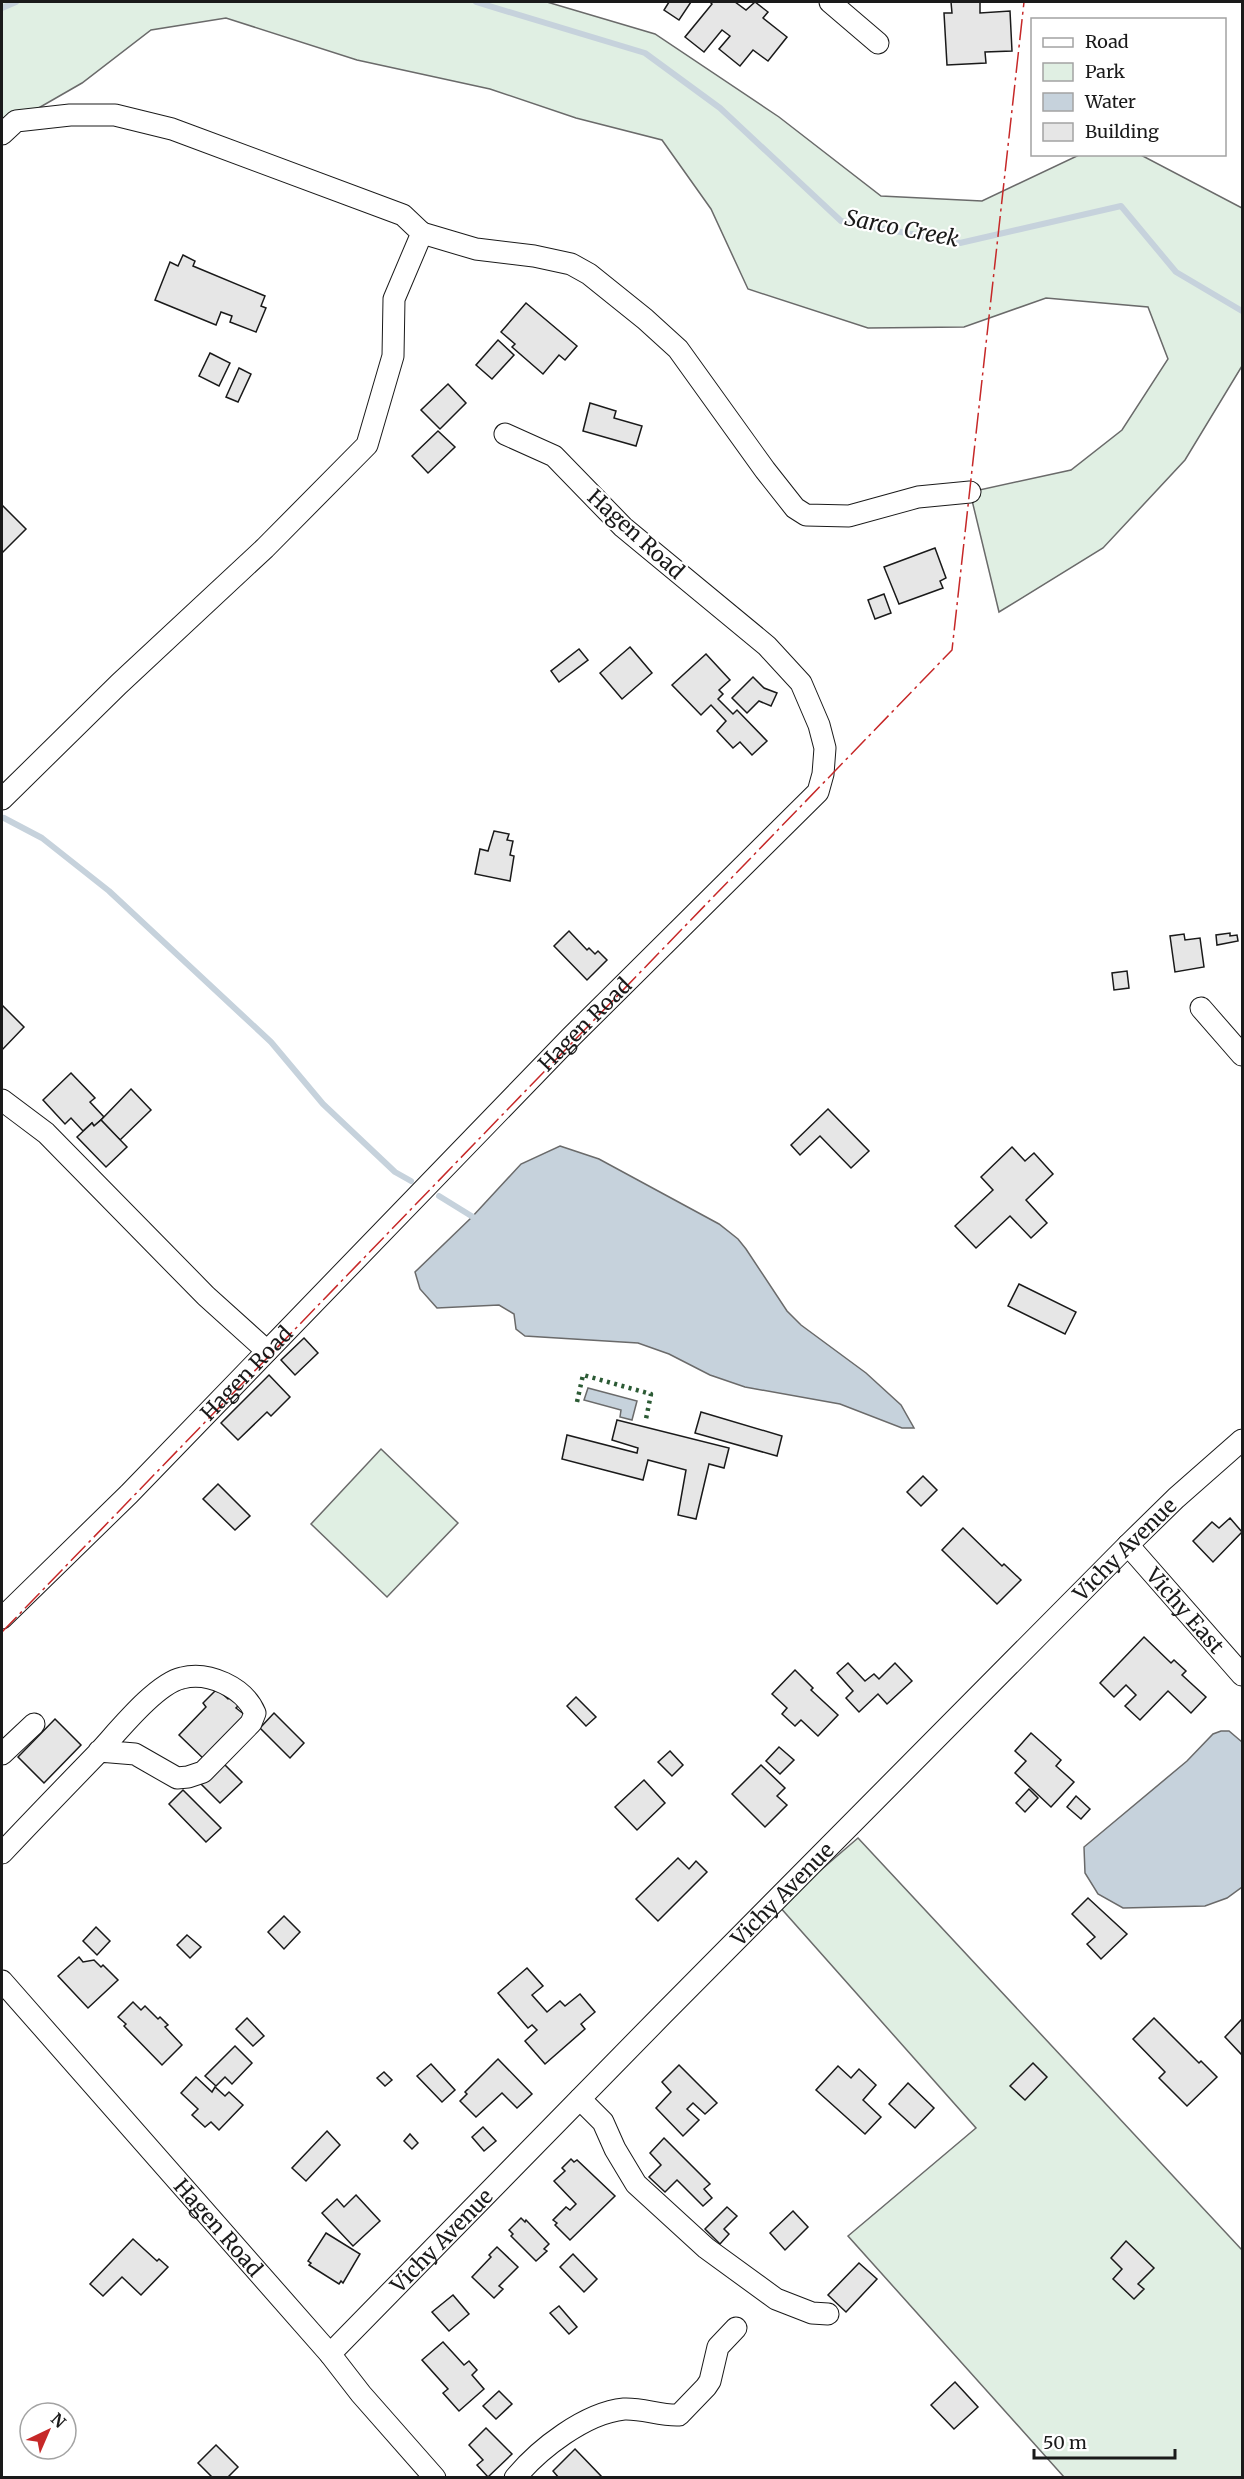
<svg xmlns="http://www.w3.org/2000/svg" width="1244" height="2479" viewBox="0 0 1244 2479" font-family="Merriweather,serif">
	<style>
		.green { fill: #e0efe3; stroke: #6a6a6a; stroke-width: 1.5 }
		.water { fill: #c6d2dc; stroke: #6a6a6a; stroke-width: 1.5 }
		.lines { fill: none; stroke-linecap: round; stroke-linejoin: round }
		.stream { stroke: #c6d2dc; stroke-width: 6 }
		.building { fill: #e6e6e6; stroke: #1a1a1a; stroke-width: 1.5 }
		.minor-casing { stroke: #1a1a1a; stroke-width: 23 }
		.minor { stroke: #fff; stroke-width: 21 }
		.hedge { stroke: #2b5a34; stroke-width: 4.5; stroke-dasharray: 3 4.5; stroke-linecap: butt }
		.power { stroke: #c62828; stroke-width: 1.5; stroke-dasharray: 21 4.5 3 4.5; stroke-linecap: butt }
		.labels { text-anchor: middle; dominant-baseline: central; stroke-width: 4.5; stroke-linejoin: round; paint-order: stroke }
		.street-label { font-size: 21px; fill: #1a1a1a; stroke: #fff }
		.water-label { font-size: 22px; font-style: italic; fill: #1a1a1a; stroke: #fff }
	</style>
	<rect width="100%" height="100%" fill="#fff"/>
	<g class="green">
		<polygon points="2,2 547,2 655,34 779,117 881,196 982,201 1079,155 1139,154 1242,208 1242,366 1185,460 1103,548 999,612 970,492 1071,470 1122,430 1168,359 1148,307 1046,298 964,327 868,328 748,289 711,209 662,140 576,118 490,89 357,60 226,18 151,30 82,83 16,121 2,122"/>
		<polygon points="381,1449 458,1523 387,1597 311,1524"/>
		<polygon points="858,1838 1242,2250 1242,2477 1064,2477 848,2236 976,2128 779,1906"/>
	</g>
	<g class="water">
		<polygon points="560,1146 599,1159 719,1224 738,1239 746,1249 787,1311 801,1325 866,1373 901,1405 914,1428 902,1428 840,1404 745,1387 710,1375 669,1354 638,1343 525,1336 516,1329 514,1314 499,1305 437,1308 420,1289 415,1272 472,1217 521,1164"/>
		<polygon points="588,1388 637,1401 632,1420 620,1417 621,1410 584,1400"/>
		<polygon points="1221,1731 1229,1731 1242,1742 1242,1887 1227,1898 1205,1906 1123,1908 1098,1894 1085,1873 1084,1847 1187,1761 1213,1734"/>
	</g>
	<g class="lines">
		<g class="stream">
			<polyline points="476,2 645,53 720,108 841,221 960,243 1121,206 1176,272 1242,311"/>
			<polyline points="2,8 16,2"/>
			<polyline points="4,818 42,838 109,891 271,1042 323,1104 395,1172 411,1181"/>
			<polyline points="439,1196 473,1217"/>
		</g>
	</g>
	<g class="building">
		<polygon points="669,2 691,2 679,20 664,10"/>
		<polygon points="710,2 735,2 746,10 755,2 768,12 763,18 787,37 768,61 753,50 740,66 719,49 730,36 722,30 704,52 685,37 712,4"/>
		<polygon points="951,2 980,2 980,13 1010,11 1012,51 985,52 986,63 947,65 944,13 952,13"/>
		<polygon points="183,255 195,261 193,266 265,296 261,306 266,308 256,332 230,322 232,316 221,312 216,325 155,300 170,262 178,266"/>
		<polygon points="526,303 577,346 565,360 559,355 543,374 512,347 515,344 501,332"/>
		<polygon points="498,340 514,355 492,379 476,365"/>
		<polygon points="210,353 230,363 219,386 199,376"/>
		<polygon points="239,368 251,374 238,402 226,397"/>
		<polygon points="448,384 466,403 440,429 421,410"/>
		<polygon points="590,403 616,411 614,418 642,426 636,446 583,431"/>
		<polygon points="438,431 455,447 428,473 412,456"/>
		<polygon points="2,505 26,529 2,553"/>
		<polygon points="935,548 946,578 940,581 943,588 899,604 884,567"/>
		<polygon points="884,594 891,613 875,619 868,600"/>
		<polygon points="630,647 652,673 622,699 600,673"/>
		<polygon points="579,649 588,660 559,682 551,671"/>
		<polygon points="706,654 730,680 719,690 723,694 718,699 733,714 737,710 767,741 752,755 740,742 733,748 717,731 726,721 711,705 701,715 672,685"/>
		<polygon points="753,677 764,688 777,693 771,706 759,701 747,713 732,698"/>
		<polygon points="494,831 509,834 507,840 513,841 510,855 514,856 510,881 475,874 480,849 488,851"/>
		<polygon points="569,931 587,950 589,948 595,954 598,951 607,960 587,980 554,946"/>
		<polygon points="1230,933 1230,936 1237,935 1238,941 1217,945 1216,935"/>
		<polygon points="1184,934 1185,940 1200,938 1204,967 1175,972 1170,936"/>
		<polygon points="1127,971 1129,988 1114,990 1112,973"/>
		<polygon points="2,1005 24,1027 2,1050"/>
		<polygon points="71,1073 95,1098 90,1102 104,1117 94,1126 92,1123 83,1131 71,1118 65,1124 43,1100"/>
		<polygon points="131,1089 151,1110 120,1140 101,1120"/>
		<polygon points="828,1109 869,1151 851,1168 820,1136 800,1155 791,1145"/>
		<polygon points="101,1120 127,1147 106,1167 77,1137 92,1123 94,1126"/>
		<polygon points="1012,1147 1025,1161 1034,1153 1053,1174 1026,1200 1047,1223 1031,1238 1010,1216 976,1248 955,1226 993,1190 981,1177"/>
		<polygon points="1019,1284 1076,1312 1065,1334 1008,1306"/>
		<polygon points="304,1338 318,1353 295,1375 281,1360"/>
		<polygon points="269,1375 290,1397 271,1416 267,1412 238,1440 221,1423"/>
		<polygon points="701,1412 782,1436 777,1456 695,1433"/>
		<polygon points="617,1420 729,1448 724,1468 709,1464 696,1519 678,1515 686,1470 648,1460 643,1480 562,1459 567,1435 637,1453 638,1448 612,1440"/>
		<polygon points="923,1476 937,1490 921,1506 907,1492"/>
		<polygon points="218,1484 250,1516 235,1530 203,1499"/>
		<polygon points="1230,1518 1242,1532 1213,1562 1193,1541 1212,1522 1219,1528"/>
		<polygon points="963,1528 1002,1566 1004,1564 1021,1580 997,1604 942,1550"/>
		<polygon points="1144,1637 1171,1663 1174,1660 1186,1671 1182,1675 1206,1697 1191,1713 1168,1691 1140,1720 1125,1706 1136,1695 1126,1685 1114,1697 1100,1683"/>
		<polygon points="848,1663 865,1681 874,1674 879,1679 895,1663 912,1681 887,1704 878,1694 859,1712 846,1698 853,1691 837,1673"/>
		<polygon points="795,1670 813,1688 811,1690 838,1715 818,1736 801,1720 795,1726 782,1714 787,1708 772,1694"/>
		<polygon points="217,1689 228,1699 231,1695 240,1704 236,1708 245,1715 207,1762 179,1735 206,1707 203,1703"/>
		<polygon points="576,1697 596,1717 586,1726 567,1706"/>
		<polygon points="274,1713 304,1743 290,1758 260,1728"/>
		<polygon points="55,1719 81,1745 44,1783 18,1757"/>
		<polygon points="1031,1733 1061,1760 1056,1766 1074,1782 1051,1807 1015,1773 1026,1761 1015,1751"/>
		<polygon points="779,1747 794,1760 780,1774 766,1761"/>
		<polygon points="670,1751 683,1765 672,1776 658,1762"/>
		<polygon points="221,1761 242,1782 220,1803 199,1782"/>
		<polygon points="761,1765 785,1788 777,1796 787,1805 765,1827 732,1794"/>
		<polygon points="644,1780 665,1803 637,1830 615,1807"/>
		<polygon points="1029,1789 1038,1798 1025,1812 1016,1803"/>
		<polygon points="183,1790 221,1828 206,1842 169,1804"/>
		<polygon points="1076,1796 1090,1809 1081,1819 1067,1807"/>
		<polygon points="678,1858 689,1869 696,1861 707,1872 658,1921 636,1899"/>
		<polygon points="1088,1898 1127,1934 1101,1959 1087,1944 1095,1937 1072,1914"/>
		<polygon points="284,1916 300,1932 284,1949 268,1932"/>
		<polygon points="96,1927 110,1941 97,1955 83,1941"/>
		<polygon points="187,1935 201,1947 190,1958 177,1945"/>
		<polygon points="79,1957 83,1962 94,1960 101,1967 103,1965 118,1980 88,2008 58,1976"/>
		<polygon points="527,1968 543,1986 532,1995 547,2012 560,2001 565,2006 580,1994 595,2012 581,2024 585,2029 545,2064 525,2041 537,2030 532,2025 528,2028 498,1993"/>
		<polygon points="133,2002 141,2010 145,2006 158,2019 160,2017 168,2025 165,2027 182,2045 162,2065 124,2026 126,2024 118,2017"/>
		<polygon points="247,2018 264,2036 253,2046 236,2029"/>
		<polygon points="1154,2018 1199,2063 1201,2061 1217,2077 1187,2106 1159,2078 1165,2072 1133,2039"/>
		<polygon points="1242,2019 1242,2055 1225,2037"/>
		<polygon points="235,2046 252,2063 232,2084 225,2077 216,2086 205,2076"/>
		<polygon points="498,2059 532,2094 517,2108 502,2093 476,2117 460,2101 467,2094 465,2092"/>
		<polygon points="1033,2063 1047,2077 1025,2100 1010,2086"/>
		<polygon points="431,2064 455,2090 442,2102 417,2076"/>
		<polygon points="679,2065 717,2103 705,2114 693,2103 687,2109 699,2120 683,2136 656,2108 671,2092 662,2082"/>
		<polygon points="838,2066 851,2078 859,2069 876,2085 863,2100 881,2117 865,2134 816,2090"/>
		<polygon points="384,2072 392,2080 385,2086 377,2078"/>
		<polygon points="196,2077 212,2092 215,2087 225,2096 229,2092 243,2105 219,2130 211,2122 205,2127 192,2115 198,2109 181,2093"/>
		<polygon points="908,2083 934,2108 915,2128 889,2104"/>
		<polygon points="483,2127 496,2141 484,2151 472,2137"/>
		<polygon points="327,2131 340,2145 306,2181 292,2168"/>
		<polygon points="410,2134 418,2143 412,2149 404,2141"/>
		<polygon points="664,2138 710,2184 704,2189 712,2198 703,2206 677,2180 665,2192 649,2177 661,2165 650,2153"/>
		<polygon points="571,2159 574,2162 577,2160 615,2196 570,2240 555,2225 557,2223 553,2220 566,2207 570,2210 576,2204 554,2181 565,2171 562,2168"/>
		<polygon points="356,2195 380,2221 353,2246 322,2213 337,2199 344,2207"/>
		<polygon points="727,2207 737,2216 724,2229 729,2234 720,2244 705,2229"/>
		<polygon points="793,2211 808,2227 785,2250 770,2233"/>
		<polygon points="521,2218 525,2222 526,2220 549,2244 544,2249 547,2251 536,2261 511,2236 513,2234 509,2230"/>
		<polygon points="326,2233 360,2254 343,2283 341,2281 339,2284 309,2265 311,2263 308,2261"/>
		<polygon points="133,2239 157,2261 159,2259 168,2267 141,2295 122,2277 103,2296 90,2284"/>
		<polygon points="1126,2241 1154,2268 1138,2284 1144,2289 1134,2299 1113,2279 1122,2269 1111,2258"/>
		<polygon points="497,2247 518,2267 499,2286 503,2289 494,2298 472,2277 491,2257 489,2255"/>
		<polygon points="573,2254 597,2279 584,2292 560,2267"/>
		<polygon points="859,2263 877,2279 846,2312 828,2295"/>
		<polygon points="453,2295 469,2314 449,2331 432,2312"/>
		<polygon points="559,2306 577,2327 569,2334 550,2313"/>
		<polygon points="443,2342 464,2365 469,2361 477,2370 472,2375 484,2389 459,2411 443,2393 448,2389 422,2360"/>
		<polygon points="955,2382 978,2407 954,2429 931,2405"/>
		<polygon points="499,2391 512,2404 496,2419 483,2406"/>
		<polygon points="486,2428 512,2454 488,2477 477,2465 483,2460 469,2445"/>
		<polygon points="216,2445 238,2467 227,2478 213,2478 198,2463"/>
		<polygon points="575,2449 601,2476 600,2478 559,2478 553,2471"/>
	</g>
	<g class="lines">
		<g class="minor-casing">
			<g id="minor">
				<polyline points="830,2 878,43"/>
				<polyline points="2,134 16,121 70,115 115,115 172,129 403,215 422,233 394,299 393,356 367,445 265,548 119,684 2,799"/>
				<polyline points="422,233 476,249 534,256 571,264 589,274 645,319 678,349 765,470 795,508 806,515 849,516 918,497 970,492"/>
				<polyline points="1201,1008 1242,1055"/>
				<polyline points="2,1100 46,1133 206,1296 267,1351"/>
				<path id="s1" d="M1128 1545 1242 1675"/>
				<path id="s2" d="M2 1618 129 1494 571 1037 818 792 823 774 825 748 819 725 801 683 767 646 623 527 554 456 505 434"/>
				<polyline points="2,1754 34,1724"/>
				<path d="M2 1853C33 1820 65 1787 97 1754 116 1734 155 1684 182 1678 208 1671 244 1687 255 1713L251 1723 203 1772 188 1777 177 1778 135 1754 99 1751"/>
				<path id="s3" d="M2 1981 330 2354 361 2394 435 2478"/>
				<polyline points="580,2099 603,2122 615,2149 636,2184 706,2248 776,2299 812,2313 828,2314"/>
				<path id="s4" d="M330 2354 663 2014 1128 1545 1176 1498 1242 1440"/>
				<path d="M515 2478C539 2449 585 2413 624 2409 642 2408 661 2416 679 2415L706 2387 710 2381 718 2347 736 2328"/>
			</g>
		</g>
		<use href="#minor" class="minor"/>
		<polyline class="hedge" points="577,1402 583,1375 651,1394 646,1419"/>
		<polyline class="power" points="2,1632 952,650 1024,2"/>
	</g>
	<g class="labels">
		<g class="street-label">
			<text transform="translate(636 534) rotate(42)">Hagen Road</text>
			<text stroke="none"><textPath href="#s2" startOffset="832">Hagen Road</textPath></text>
			<text stroke="none"><textPath href="#s2" startOffset="346">Hagen Road</textPath></text>
			<text stroke="none"><textPath href="#s4" startOffset="1131">Vichy Avenue</textPath></text>
			<text stroke="none"><textPath href="#s1" startOffset="87">Vichy East</textPath></text>
			<text stroke="none"><textPath href="#s4" startOffset="645">Vichy Avenue</textPath></text>
			<text stroke="none"><textPath href="#s3" startOffset="328">Hagen Road</textPath></text>
			<text stroke="none"><textPath href="#s4" startOffset="159">Vichy Avenue</textPath></text>
		</g>
		<g class="water-label">
			<text transform="translate(902 228) rotate(11)">Sarco Creek</text>
		</g>
	</g>
	<rect width="1244" height="2479" fill="none" stroke="#1a1a1a" stroke-width="6"/>
	<rect x="1031" y="18" width="195" height="138" fill="#ffffff" stroke="#a3a3a3" stroke-width="1.5"/>
	<rect x="1043" y="38" width="30" height="9" fill="#ffffff" stroke="#a3a3a3" stroke-width="1.5"/>
	<text x="1085" y="48" font-size="18" fill="#1a1a1a">Road</text>
	<rect x="1043" y="63" width="30" height="18" fill="#e0efe3" stroke="#a3a3a3" stroke-width="1.5"/>
	<text x="1085" y="78" font-size="18" fill="#1a1a1a">Park</text>
	<rect x="1043" y="93" width="30" height="18" fill="#c6d2dc" stroke="#a3a3a3" stroke-width="1.5"/>
	<text x="1085" y="108" font-size="18" fill="#1a1a1a">Water</text>
	<rect x="1043" y="123" width="30" height="18" fill="#e6e6e6" stroke="#a3a3a3" stroke-width="1.5"/>
	<text x="1085" y="138" font-size="18" fill="#1a1a1a">Building</text>
	<g transform="translate(48 2431) rotate(44)"><circle r="28" fill="#ffffff" stroke="#a3a3a3" stroke-width="1.5"/>
	<path d="M0-4.5L10 22L0 15L-10 22Z" fill="#c62828"/>
	<text y="-9" font-size="16" font-weight="bold" text-anchor="middle" fill="#1a1a1a">N</text>
	</g>
	<path d="M1034 2449v9h141v-9" fill="none" stroke="#1a1a1a" stroke-width="3"/>
	<text x="1043" y="2449" font-size="18" fill="#1a1a1a" stroke="#ffffff" stroke-width="4.5" paint-order="stroke">50 m</text>
</svg>
